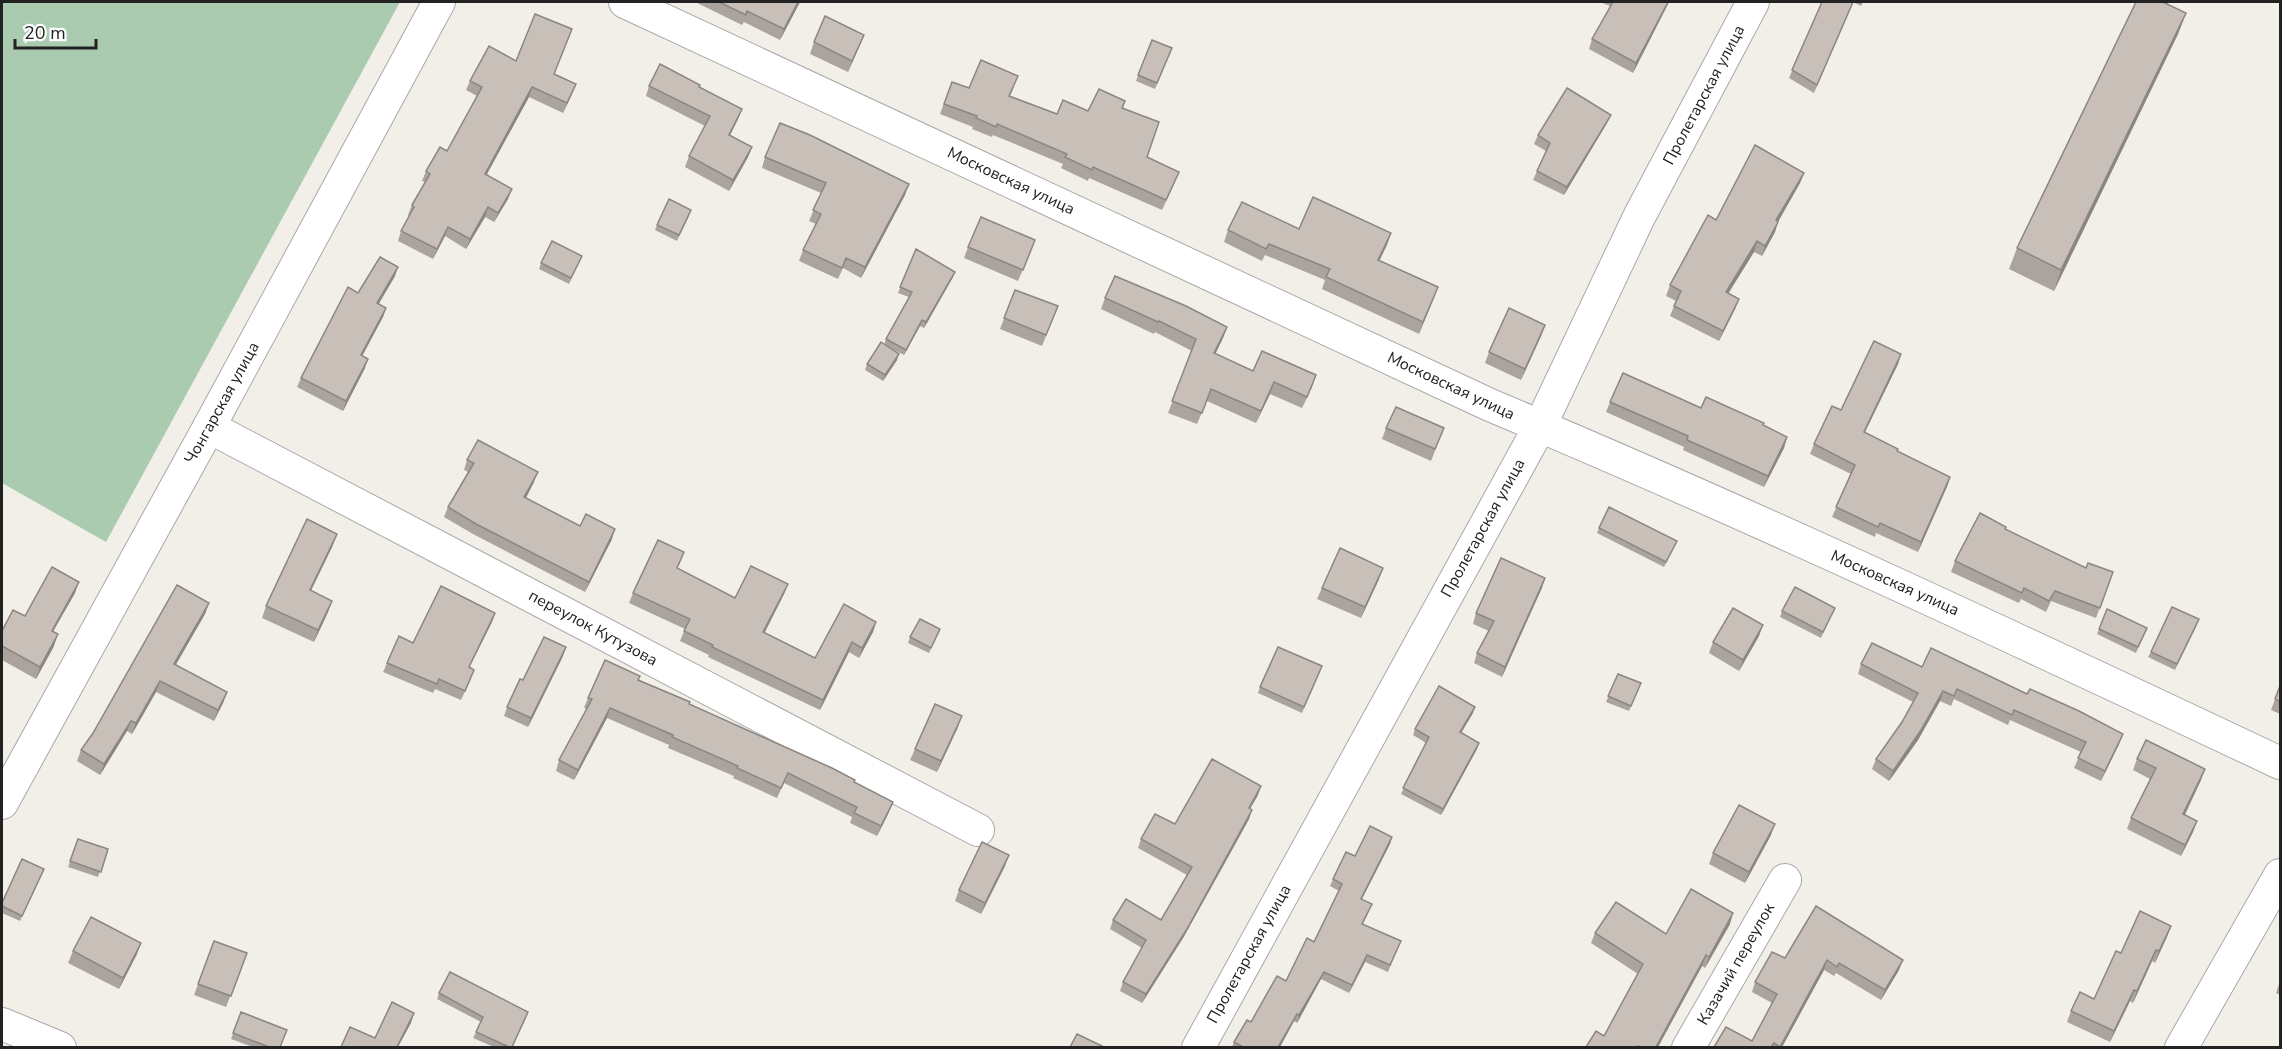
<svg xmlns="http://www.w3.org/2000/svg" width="2282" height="1049" viewBox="0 0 2282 1049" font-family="'Nunito Sans',sans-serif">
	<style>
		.cemetery { fill: #aacbaf }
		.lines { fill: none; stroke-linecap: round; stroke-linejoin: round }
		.minor-casing { stroke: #a9a9a9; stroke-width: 34 }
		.minor { stroke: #fff; stroke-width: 32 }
		.wall { fill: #aba49e }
		.shaded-wall { fill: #8b8681 }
		.building { fill: #c7bfb8; stroke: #8b8681; stroke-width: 1.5 }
		.labels { text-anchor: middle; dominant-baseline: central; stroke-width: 4.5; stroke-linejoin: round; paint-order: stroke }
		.street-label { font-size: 16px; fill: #222; stroke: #fff }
	</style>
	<rect width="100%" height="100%" fill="#f2efe9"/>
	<polygon class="cemetery" points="2,2 400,2 106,542 2,483"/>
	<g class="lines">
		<g class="minor-casing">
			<g id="minor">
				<path d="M625 2 1490 405C1757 517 2019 640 2280 763"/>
				<polyline points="209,427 978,830"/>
				<polyline points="2,803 209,427 439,2"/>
				<polyline points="2,1024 60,1048"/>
				<polyline points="1198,1048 1540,426 1639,217 1753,2"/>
				<polyline points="1688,1048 1785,880"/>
				<polyline points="2181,1048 2280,875"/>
			</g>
		</g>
		<use href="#minor" class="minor"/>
	</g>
	<g class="wall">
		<polygon points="695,2 800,2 780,40 744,22 742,25"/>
		<polygon points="1600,2 1669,2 1633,73 1589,49 1592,39 1610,6"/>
		<polygon points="1822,2 1863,2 1861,6 1853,2 1814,93 1789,78"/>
		<polygon points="2186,13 2178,34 2054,291 2009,269 2017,248"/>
		<polygon points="864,35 848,72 810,54 814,42"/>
		<polygon points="1152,40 1172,48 1155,89 1136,81"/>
		<polygon points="516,61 554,74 572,94 563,113 529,97 487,174 508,199 494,222 485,217 466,249 445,236 433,259 398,241 401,231 409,216 408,215 412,205 425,182 422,181 426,171 447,151 477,96 466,90 470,81"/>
		<polygon points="952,82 969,88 1014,87 1010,96 1057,114 1088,111 1125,101 1123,109 1147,157 1175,182 1162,210 1089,178 1088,181 1061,168 1063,164 993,135 992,137 972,129 973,127 940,114"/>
		<polygon points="649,86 699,87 738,119 730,135 752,147 748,157 729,191 685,167 689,156 705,126 646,96"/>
		<polygon points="1607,123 1564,195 1533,180 1546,151 1534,144 1538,135"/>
		<polygon points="765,157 905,195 861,278 843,268 838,279 799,261 803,250 816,224 809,221 821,193 762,168"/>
		<polygon points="1804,173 1800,183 1778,221 1775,232 1762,256 1754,252 1728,293 1739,299 1735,309 1719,341 1670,316 1676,301 1666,296 1670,285 1716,220"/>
		<polygon points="689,216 677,241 655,230 657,225"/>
		<polygon points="1299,229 1391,233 1379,261 1438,287 1419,334 1322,289 1325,280 1265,255 1262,261 1224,242 1228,230"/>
		<polygon points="968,247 1031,251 1018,281 964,258"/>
		<polygon points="916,249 953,277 924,328 920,326 904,355 884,345 897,360 883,381 865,370 867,364 884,345 886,339 909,297 898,293"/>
		<polygon points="582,256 569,284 539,269 541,263"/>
		<polygon points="395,276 378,304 386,308 383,317 362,355 365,368 343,411 297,387 301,378 358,293"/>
		<polygon points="1015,290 1058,306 1042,346 1000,329"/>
		<polygon points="1105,298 1227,327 1223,338 1215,354 1253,371 1312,387 1302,408 1270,394 1256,423 1207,401 1197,424 1168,413 1192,351 1155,332 1154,334 1101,309"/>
		<polygon points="1545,325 1541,336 1521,380 1485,363 1489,352"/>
		<polygon points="1901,354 1898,364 1865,432 1897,451 1950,477 1918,552 1876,533 1875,537 1832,517 1851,474 1810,454 1814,444 1841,410"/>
		<polygon points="1610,402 1701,408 1764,425 1787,437 1784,448 1764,487 1683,450 1684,447 1606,412"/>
		<polygon points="1386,428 1444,428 1431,461 1382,439"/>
		<polygon points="467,460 534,482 526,498 580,526 612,539 585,592 473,534 444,517 448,507 468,472 464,470"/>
		<polygon points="1599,528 1674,547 1664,567 1597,533"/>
		<polygon points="333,545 311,591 332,601 328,612 314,642 262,618 266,606"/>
		<polygon points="1955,561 2086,568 2113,572 2096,618 2051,601 2046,612 2021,599 2019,603 1951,572"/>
		<polygon points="680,562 677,569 735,598 788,584 784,594 764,633 815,658 876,622 873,632 859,658 849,652 820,710 708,657 709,655 680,641 685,629 629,603 633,593"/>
		<polygon points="1545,578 1502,677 1474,663 1477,653 1489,631 1473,624 1476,613"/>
		<polygon points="1379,579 1361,618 1317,599 1322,588"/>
		<polygon points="75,593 53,631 54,646 36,679 2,660 2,631 25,616"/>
		<polygon points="209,603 205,614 175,665 227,692 223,703 214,721 156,692 132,734 127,731 100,775 77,761 81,750"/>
		<polygon points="1835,608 1821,638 1780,617 1782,611"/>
		<polygon points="495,613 492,622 469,667 471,679 461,700 435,689 433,693 383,672 387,663 413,643"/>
		<polygon points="2197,625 2175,670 2148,657 2151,652"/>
		<polygon points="2147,628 2136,653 2097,634 2099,629"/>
		<polygon points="940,629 929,653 908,643 910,637"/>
		<polygon points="1759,636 1739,671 1709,653 1713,642"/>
		<polygon points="563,656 528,727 504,716 507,707 523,680"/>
		<polygon points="1861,664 1922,667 2027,694 2123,734 2119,744 2101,781 2074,768 2081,752 2010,720 2008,725 1954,699 1951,706 1940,701 1918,740 1889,781 1872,769 1876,759 1902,722 1913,702 1858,674"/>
		<polygon points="1320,672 1302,713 1258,693 1260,687"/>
		<polygon points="1618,674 1641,683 1629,711 1606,702"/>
		<polygon points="639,680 855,782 889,812 877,836 850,823 852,817 784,783 777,798 733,778 734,776 668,748 669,745 607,718 574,780 556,771 559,760 587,709 584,708 588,698"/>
		<polygon points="2280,686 2280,714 2271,710"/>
		<polygon points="1473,713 1461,733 1477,749 1441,815 1401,794 1426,743 1413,735 1415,729"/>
		<polygon points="958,727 937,772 910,760 915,749"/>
		<polygon points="2137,759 2201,780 2185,815 2193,832 2181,856 2127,829 2131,818 2150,779 2133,770"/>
		<polygon points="1258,795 1250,809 1249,819 1225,863 1183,938 1142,1003 1120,991 1123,982 1142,948 1110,929 1113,920 1161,920 1187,875 1138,848 1141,839 1175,824"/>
		<polygon points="1771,835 1745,883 1709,864 1713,853"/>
		<polygon points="1392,837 1390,844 1362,899 1369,911 1363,924 1401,941 1388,972 1365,962 1349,993 1321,979 1297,1023 1294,1021 1280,1047 1232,1047 1234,1042 1251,1022 1286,981 1314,942 1339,891 1330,886 1333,879 1355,856"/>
		<polygon points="78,839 108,849 98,877 68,867"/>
		<polygon points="1005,866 981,914 955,901 959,890"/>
		<polygon points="44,869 20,921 2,913 2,903"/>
		<polygon points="1816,906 1899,970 1881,1000 1836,973 1834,976 1824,970 1782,1047 1714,1047 1752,1041 1772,1003 1752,992 1755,982 1785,958"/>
		<polygon points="1730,924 1705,968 1702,966 1658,1047 1586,1047 1604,1036 1638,974 1591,943 1595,933 1666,934"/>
		<polygon points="2171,926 2155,963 2152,961 2133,1003 2130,1001 2110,1042 2067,1022 2071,1011 2094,999 2121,953"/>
		<polygon points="214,941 247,953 226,1007 194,995"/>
		<polygon points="73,951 137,954 119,989 68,963"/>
		<polygon points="2280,981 2280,995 2276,993"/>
		<polygon points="439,993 526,1018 512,1047 494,1047 473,1038 481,1022 437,999"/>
		<polygon points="241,1012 281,1047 253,1047 231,1039"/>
	</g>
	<g class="shaded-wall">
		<polygon points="798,2 800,2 780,40 784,29"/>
		<polygon points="1668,2 1669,2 1633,73 1636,63"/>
		<polygon points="2186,13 2178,34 2054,291 2061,270"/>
		<polygon points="864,35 859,47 848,72 852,61"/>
		<polygon points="576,84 572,94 563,113 567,103"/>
		<polygon points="532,87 529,97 482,183 485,174"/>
		<polygon points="742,109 738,119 725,145 729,135"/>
		<polygon points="1611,115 1607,123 1564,195 1567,187"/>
		<polygon points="752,147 748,157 729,191 733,180"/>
		<polygon points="1804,173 1800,183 1773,231 1776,220"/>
		<polygon points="909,184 905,195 861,278 865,267"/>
		<polygon points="512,189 508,199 494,222 498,213"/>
		<polygon points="488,207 485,217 466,249 470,239"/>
		<polygon points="1778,222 1775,232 1762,256 1765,246"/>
		<polygon points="448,227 445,236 433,259 437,249"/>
		<polygon points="1391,233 1387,245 1374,272 1378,260"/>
		<polygon points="1757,241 1754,252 1723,302 1726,292"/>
		<polygon points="398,267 395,276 374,312 377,303"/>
		<polygon points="955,272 953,277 924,328 926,322"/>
		<polygon points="1438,287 1434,298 1419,334 1423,322"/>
		<polygon points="1739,299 1735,309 1719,341 1723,331"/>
		<polygon points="386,308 383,317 358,364 361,355"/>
		<polygon points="922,320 920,326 904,355 906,350"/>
		<polygon points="1545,325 1541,336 1521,380 1525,369"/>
		<polygon points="1227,327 1223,338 1210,365 1214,353"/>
		<polygon points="899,354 897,360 883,381 885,375"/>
		<polygon points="1901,354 1898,364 1860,442 1864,432"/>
		<polygon points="368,359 365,368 343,411 346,401"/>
		<polygon points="1316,375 1312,387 1302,408 1307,397"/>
		<polygon points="1274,382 1270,394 1256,423 1261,411"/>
		<polygon points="1787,437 1784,448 1764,487 1768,476"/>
		<polygon points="538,472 534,482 521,507 524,497"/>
		<polygon points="1950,477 1947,487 1918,552 1921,542"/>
		<polygon points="615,529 612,539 585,592 589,582"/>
		<polygon points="337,534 333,545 305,602 310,590"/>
		<polygon points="1383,568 1379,579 1361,618 1365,607"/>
		<polygon points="1545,578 1542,588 1502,677 1505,667"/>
		<polygon points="79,582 75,593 47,642 52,631"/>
		<polygon points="788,584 784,594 760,642 763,632"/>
		<polygon points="332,601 328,612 314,642 318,630"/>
		<polygon points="209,603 205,614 170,675 174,664"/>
		<polygon points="495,613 492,622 465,676 469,667"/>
		<polygon points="876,622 873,632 859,658 862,648"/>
		<polygon points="1763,625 1759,636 1739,671 1743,660"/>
		<polygon points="58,634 54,646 36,679 40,667"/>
		<polygon points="852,642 849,652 820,710 823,700"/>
		<polygon points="566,647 563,656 528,727 531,718"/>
		<polygon points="160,681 156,692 132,734 136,723"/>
		<polygon points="1943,691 1940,701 1918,740 1889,781 1893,771"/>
		<polygon points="227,692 223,703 214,721 218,710"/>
		<polygon points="1475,707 1473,713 1458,738 1460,732"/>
		<polygon points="610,708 607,718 574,780 578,770"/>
		<polygon points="962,716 958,727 937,772 941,761"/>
		<polygon points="131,721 127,731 100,775 104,764"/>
		<polygon points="2123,734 2119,744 2101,781 2105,771"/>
		<polygon points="1479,743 1477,749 1441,815 1443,809"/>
		<polygon points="2205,769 2201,780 2179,826 2183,814"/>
		<polygon points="1261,786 1258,795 1245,817 1249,808"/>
		<polygon points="893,802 889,812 877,836 881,826"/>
		<polygon points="1252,810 1249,819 1183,938 1142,1003 1146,994"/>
		<polygon points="2197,821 2193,832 2181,856 2185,845"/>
		<polygon points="1775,824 1771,835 1745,883 1749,872"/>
		<polygon points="1392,837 1390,844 1358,906 1361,899"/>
		<polygon points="1009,855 1005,866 981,914 985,903"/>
		<polygon points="1733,913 1730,924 1705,968 1709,957"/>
		<polygon points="2171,926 2167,937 2155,963 2159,951"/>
		<polygon points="141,943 137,954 119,989 123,978"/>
		<polygon points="2156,950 2152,961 2133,1003 2137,991"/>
		<polygon points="1367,955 1365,962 1349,993 1352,985"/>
		<polygon points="1706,955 1702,966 1658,1047 1656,1047"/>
		<polygon points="1827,960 1824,970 1782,1047 1780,1047"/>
		<polygon points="1903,960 1899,970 1881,1000 1885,990"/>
		<polygon points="1324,972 1321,979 1297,1023 1299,1015"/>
		<polygon points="2134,990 2130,1001 2110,1042 2114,1031"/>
		<polygon points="414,1013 411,1023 398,1047 397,1047"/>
		<polygon points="1297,1014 1294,1021 1280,1047 1278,1047"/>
	</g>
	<g class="building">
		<polygon points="719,2 798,2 784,29 747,11 746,15"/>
		<polygon points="1613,2 1668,2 1636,63 1592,39"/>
		<polygon points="1822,2 1853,2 1817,85 1792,70"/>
		<polygon points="2136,2 2163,2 2186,13 2061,270 2017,248"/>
		<polygon points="535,14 572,29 554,74 576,84 567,103 532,87 485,174 512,189 498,213 488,207 470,239 448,227 437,249 401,231 414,207 412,205 430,174 426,171 440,147 447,151 482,87 470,81 489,46 516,61"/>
		<polygon points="825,16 864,35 852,61 814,42"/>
		<polygon points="1152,40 1172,48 1157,83 1138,75"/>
		<polygon points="981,60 1018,76 1009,96 1057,114 1063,100 1088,111 1099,89 1125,101 1122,108 1159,122 1147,157 1179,172 1166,200 1093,167 1092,170 1065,157 1067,154 997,124 996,127 976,118 977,116 944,104 952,82 969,88"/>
		<polygon points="660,64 700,85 699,87 742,109 729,135 752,147 733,180 689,156 710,116 649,86"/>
		<polygon points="1567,88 1611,115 1567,187 1537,171 1550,143 1538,135"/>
		<polygon points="780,123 810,135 909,184 865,267 846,258 842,268 803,250 821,214 813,210 826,183 765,157"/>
		<polygon points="1755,145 1804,173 1776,220 1778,222 1765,246 1757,241 1726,292 1739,299 1723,331 1674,306 1681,291 1670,285 1708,215 1716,220"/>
		<polygon points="1313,197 1391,233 1378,260 1438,287 1423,322 1326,277 1330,269 1269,244 1266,249 1228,230 1242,202 1299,229"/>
		<polygon points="669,199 691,210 679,235 657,225"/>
		<polygon points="981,217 1035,240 1023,270 968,247"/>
		<polygon points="552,241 582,256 571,278 541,263"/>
		<polygon points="916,249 955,272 926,322 922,320 906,350 886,339 912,292 900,287"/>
		<polygon points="380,257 398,267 377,303 386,308 361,355 368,359 346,401 301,378 348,287 358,293"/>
		<polygon points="1115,276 1186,306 1227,327 1214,353 1253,371 1262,351 1316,375 1307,397 1274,382 1261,411 1211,389 1202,413 1172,401 1196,339 1159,321 1158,322 1105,298"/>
		<polygon points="1015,290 1058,306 1046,335 1004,318"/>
		<polygon points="1509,308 1545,325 1525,369 1489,352"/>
		<polygon points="1874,341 1901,354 1864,432 1898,449 1897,451 1950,477 1921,542 1880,523 1878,527 1836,507 1855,465 1814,444 1832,406 1841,410"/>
		<polygon points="881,342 899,354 885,375 867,364"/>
		<polygon points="1623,373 1701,408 1706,397 1764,423 1763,425 1787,437 1768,476 1687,440 1688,436 1610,402"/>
		<polygon points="1396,407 1444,428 1435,449 1386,428"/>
		<polygon points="478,440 538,472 524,497 580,526 586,514 615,529 589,582 476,524 448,507 474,463 467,460"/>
		<polygon points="1609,507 1677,541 1666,562 1599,528"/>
		<polygon points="1980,513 2006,527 2005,529 2086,568 2088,563 2113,572 2100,608 2055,591 2049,601 2024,588 2022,593 1955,561"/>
		<polygon points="307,519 337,534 310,590 332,601 318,630 266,606"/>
		<polygon points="658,540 684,552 677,568 735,598 751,566 788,584 763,632 815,658 844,604 876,622 862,648 852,642 823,700 712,647 713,645 684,631 690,619 633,593"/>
		<polygon points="1340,548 1383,568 1365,607 1322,588"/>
		<polygon points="1501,558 1545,578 1505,667 1477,653 1494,621 1476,613"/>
		<polygon points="52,567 79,582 52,631 58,634 40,667 2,646 2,631 13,610 25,616"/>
		<polygon points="177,585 209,603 174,664 227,692 218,710 160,681 136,723 131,721 104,764 81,750 93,733"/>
		<polygon points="441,586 495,613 469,667 474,670 465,691 439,679 437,684 387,663 399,636 413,643"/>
		<polygon points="1795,587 1835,608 1823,632 1782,611"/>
		<polygon points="2172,607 2199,619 2177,664 2151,652"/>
		<polygon points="1733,608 1763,625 1743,660 1713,642"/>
		<polygon points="2107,609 2147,628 2138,647 2099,629"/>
		<polygon points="920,619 940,629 931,648 910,637"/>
		<polygon points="544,637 566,647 531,718 507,707 520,679 523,680"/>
		<polygon points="1872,643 1922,667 1931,648 2027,694 2030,689 2079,711 2123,734 2105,771 2078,758 2086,742 2014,710 2012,715 1957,689 1954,696 1943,691 1921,730 1893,771 1876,759 1902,722 1918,693 1861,664"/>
		<polygon points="1278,647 1322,666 1304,707 1260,687"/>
		<polygon points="605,660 640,676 638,680 690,702 689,704 832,768 855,780 854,782 893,802 881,826 854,813 857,807 788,773 781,788 737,768 738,766 672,737 673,735 610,708 578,770 559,760 592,699 588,698"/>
		<polygon points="1618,674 1641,683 1631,706 1608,696"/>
		<polygon points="1439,686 1475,707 1460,732 1479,743 1443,809 1403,788 1429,737 1415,729"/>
		<polygon points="2280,686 2280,702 2275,699"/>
		<polygon points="935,704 962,716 941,761 915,749"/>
		<polygon points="2146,740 2205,769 2183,814 2197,821 2185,845 2131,818 2156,768 2137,759"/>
		<polygon points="1212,759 1261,786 1249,808 1252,810 1228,854 1187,929 1146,994 1123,982 1146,940 1113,920 1126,899 1161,920 1192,867 1141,839 1155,814 1175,824"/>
		<polygon points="1739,805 1775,824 1749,872 1713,853"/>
		<polygon points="1370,826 1392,837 1361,899 1372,904 1362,924 1401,941 1390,965 1367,955 1352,985 1324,972 1299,1015 1297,1014 1278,1047 1243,1047 1234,1042 1247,1020 1251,1022 1277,976 1286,981 1307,938 1314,942 1342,884 1333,879 1346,852 1355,856"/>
		<polygon points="78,839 108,849 101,872 70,861"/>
		<polygon points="982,842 1009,855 985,903 959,890"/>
		<polygon points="22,859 44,869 22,916 2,906 2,903"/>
		<polygon points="1691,889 1733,913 1709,957 1706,955 1656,1047 1641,1047 1638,1046 1637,1047 1586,1047 1596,1031 1604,1036 1643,964 1595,933 1616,902 1666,934"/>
		<polygon points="1816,906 1903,960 1885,990 1839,963 1837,967 1827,960 1780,1047 1774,1043 1771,1047 1714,1047 1726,1027 1752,1041 1777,994 1755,982 1772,952 1785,958"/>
		<polygon points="2140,911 2171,926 2159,951 2156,950 2137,991 2134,990 2114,1031 2071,1011 2080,992 2094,999 2116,951 2121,953"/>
		<polygon points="91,917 141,943 123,978 73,951"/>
		<polygon points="214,941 247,953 231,996 198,984"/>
		<polygon points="450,972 528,1012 512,1047 509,1047 476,1032 483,1017 439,993"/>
		<polygon points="392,1002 414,1013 397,1047 398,1047 341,1047 350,1027 375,1038"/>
		<polygon points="241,1012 287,1030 280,1047 269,1047 233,1033"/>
		<polygon points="1077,1034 1104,1047 1070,1047"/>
	</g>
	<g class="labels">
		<g class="street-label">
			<text transform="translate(1704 95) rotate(-62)">Пролетарская улица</text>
			<text transform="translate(1011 181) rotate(25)">Московская улица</text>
			<text transform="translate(1451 386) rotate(25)">Московская улица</text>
			<text transform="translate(222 403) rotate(-61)">Чонгарская улица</text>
			<text transform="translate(1483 528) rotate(-61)">Пролетарская улица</text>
			<text transform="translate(1895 583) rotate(24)">Московская улица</text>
			<text transform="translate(593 628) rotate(28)">переулок Кутузова</text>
			<text transform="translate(1249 954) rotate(-61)">Пролетарская улица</text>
			<text transform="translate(1736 964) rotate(-60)">Казачий переулок</text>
		</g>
	</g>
	<rect width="2282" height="1049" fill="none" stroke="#222222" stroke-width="6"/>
	<path d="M15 39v9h81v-9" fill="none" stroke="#222222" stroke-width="3"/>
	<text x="24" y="39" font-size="18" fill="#222222" stroke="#ffffff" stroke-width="4.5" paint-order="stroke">20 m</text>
</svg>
